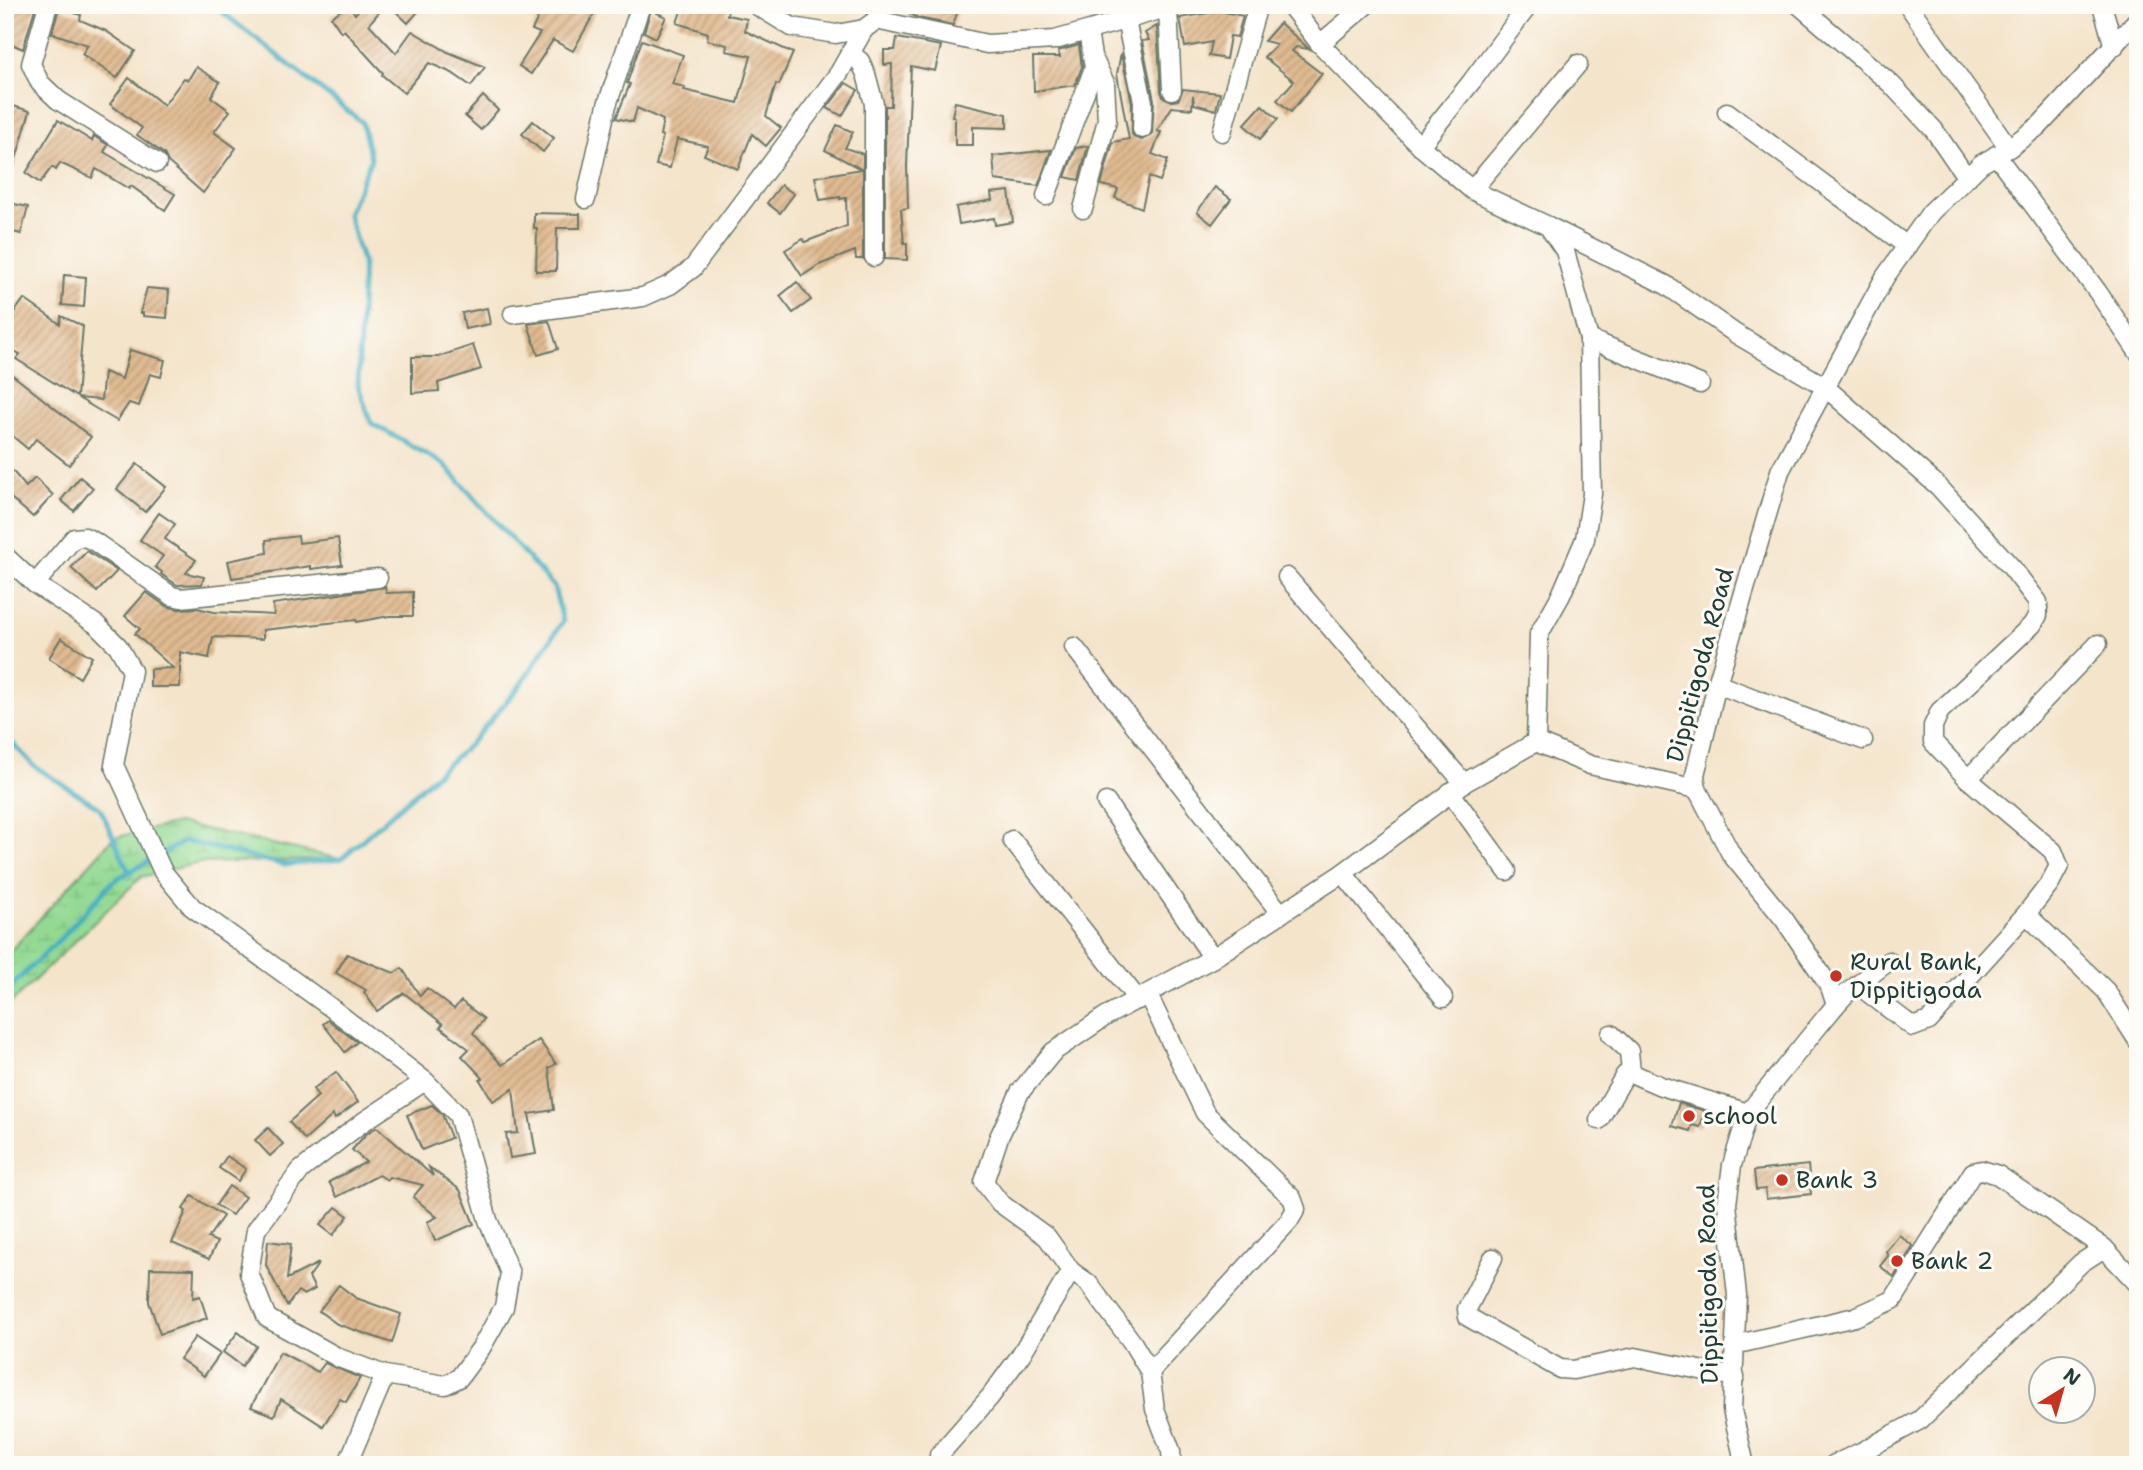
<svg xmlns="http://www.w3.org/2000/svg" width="2143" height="1470" viewBox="0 0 2143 1470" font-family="'Shantell Sans',sans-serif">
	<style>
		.wetland { fill: url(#wetland-marsh); stroke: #598b63; stroke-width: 2 }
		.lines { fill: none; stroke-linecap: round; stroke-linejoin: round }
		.stream { stroke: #44b0c2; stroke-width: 5 }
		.building { fill: url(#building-hatch) }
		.street-casing { stroke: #6a7768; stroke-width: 21 }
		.street { stroke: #fff; stroke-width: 18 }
		.poi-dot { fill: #c8321e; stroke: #fdfcf7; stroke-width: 2.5 }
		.labels { text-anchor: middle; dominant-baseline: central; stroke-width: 6; stroke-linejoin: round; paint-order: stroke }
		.street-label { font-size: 24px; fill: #1f3d34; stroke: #fdfcf7 }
		.poi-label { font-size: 24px; fill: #1f3d34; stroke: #fdfcf7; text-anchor: start }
	</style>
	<defs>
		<pattern id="wetland-marsh" width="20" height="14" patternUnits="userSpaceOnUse" patternTransform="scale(1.75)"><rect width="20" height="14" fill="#93d992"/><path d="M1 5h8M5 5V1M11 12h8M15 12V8" fill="none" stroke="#7ebb7e"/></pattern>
		<pattern id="building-hatch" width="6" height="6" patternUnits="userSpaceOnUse" patternTransform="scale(1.75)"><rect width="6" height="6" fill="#e1bb91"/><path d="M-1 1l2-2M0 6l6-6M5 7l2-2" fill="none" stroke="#b69977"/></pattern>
	</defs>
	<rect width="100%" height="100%" fill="#fdfcf7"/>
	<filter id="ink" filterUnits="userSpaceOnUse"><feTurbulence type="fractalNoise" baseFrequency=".0143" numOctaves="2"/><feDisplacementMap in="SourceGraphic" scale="14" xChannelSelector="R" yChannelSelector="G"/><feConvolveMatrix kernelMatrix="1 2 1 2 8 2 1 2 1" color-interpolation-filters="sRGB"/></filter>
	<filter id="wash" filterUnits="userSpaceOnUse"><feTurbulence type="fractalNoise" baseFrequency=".00686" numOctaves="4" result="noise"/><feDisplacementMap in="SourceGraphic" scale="28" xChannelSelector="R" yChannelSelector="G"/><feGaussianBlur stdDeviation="1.57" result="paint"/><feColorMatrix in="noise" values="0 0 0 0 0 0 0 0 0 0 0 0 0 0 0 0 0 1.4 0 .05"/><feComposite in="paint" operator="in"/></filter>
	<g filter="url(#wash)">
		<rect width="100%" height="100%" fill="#f4e4ca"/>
		<polygon class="wetland" points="177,823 341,859 199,863 141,877 5,1009 5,957 113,838"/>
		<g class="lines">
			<g class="stream">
				<polyline points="5,735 34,766 100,808 129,872"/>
				<polyline points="5,992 64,935 113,881 185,841 285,865 341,859 469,745 519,687 563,621 554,587 444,464 371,423 358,385 363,264 348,214 371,159 362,122 213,5"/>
			</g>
		</g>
		<g id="blocks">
			<g class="building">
				<polygon points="17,5 36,5 23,49 5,41 5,28"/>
				<polygon points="349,5 355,14 363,5 385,5 369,24 396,53 412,31 448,52 485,67 471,86 452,73 429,63 404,93 382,75 383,73 344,30 341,32 331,17"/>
				<polygon points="389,5 424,5 408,23"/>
				<polygon points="544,5 599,5 573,51 553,40 531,74 519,66 540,33 532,30"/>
				<polygon points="683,5 729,5 727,15 747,19 745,31 793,53 779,85 776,84 766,116 781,128 766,146 752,134 738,169 704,155 708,146 677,139 670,168 656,165 663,136 660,135 663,120 637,108 633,122 616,118 630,84 627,83 642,40 683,55 672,84 685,87 684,90 738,103 751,56 726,51 727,45 707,40 708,33 677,23"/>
				<polygon points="894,5 960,5 953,25 918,18"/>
				<polygon points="59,8 81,15 80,20 106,31 135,51 117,78 82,54 88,45 52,33"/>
				<polygon points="651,10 666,17 656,38 644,32"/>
				<polygon points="1220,11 1243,16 1237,37 1230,36 1226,59 1209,56 1212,42 1185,47 1180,18"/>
				<polygon points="1280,23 1309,49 1296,47 1292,51 1322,74 1291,112 1277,100 1294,81 1264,57 1277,44 1264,41"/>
				<polygon points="1157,26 1161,91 1163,97 1172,101 1178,100 1183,89 1220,93 1216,110 1194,104 1193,95 1192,109 1172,107 1157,131 1161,132 1152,154 1168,160 1160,181 1149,177 1142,208 1115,198 1118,189 1101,185 1113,142 1129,139 1117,74 1121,53 1132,103 1132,134 1135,138 1142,140 1152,134 1154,100 1142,41 1149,40 1145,33"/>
				<polygon points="897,38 941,46 935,71 911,66 907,166 908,208 901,209 904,243 907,243 907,260 885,259 885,106 891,106 892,64 884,65 884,50 895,50"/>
				<polygon points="1079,45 1082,67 1075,85 1034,91 1033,57 1060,57 1058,51"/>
				<polygon points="196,67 220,82 211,97 230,111 214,132 236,148 203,193 168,162 164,154 137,135 142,128 110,104 129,78 164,105 184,78 188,80"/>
				<polygon points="846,83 858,90 842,116 827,108"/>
				<polygon points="483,96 498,110 481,130 465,116"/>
				<polygon points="955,102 1007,114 1007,128 973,127 973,145 955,145 955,117 952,116"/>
				<polygon points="1262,105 1278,119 1260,139 1244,125"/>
				<polygon points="13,106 30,111 9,183 5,182 5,132"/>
				<polygon points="58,120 92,141 94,136 108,145 104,152 175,194 165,210 131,186 129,189 96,169 92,178 60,163 56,170 52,167 40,183 26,173"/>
				<polygon points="533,121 554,138 543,152 522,134"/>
				<polygon points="837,125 853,132 845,148 863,154 863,259 856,259 855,251 819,265 802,276 785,250 803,239 805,242 847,226 846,198 840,199 840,197 820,200 815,177 861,169 825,150"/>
				<polygon points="1088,146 1079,180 1065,177 1076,148"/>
				<polygon points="1051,150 1038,186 995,180 993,156"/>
				<polygon points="781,185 794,194 780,213 767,203"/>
				<polygon points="1215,187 1231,199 1212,224 1197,212"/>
				<polygon points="1009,191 1013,222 995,225 994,218 959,224 956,207 992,200 991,193"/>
				<polygon points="5,202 28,207 21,234 5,230"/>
				<polygon points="534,213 580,214 580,228 557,228 556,271 536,271 537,228 534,228"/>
				<polygon points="64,275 86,277 84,307 62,305"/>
				<polygon points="797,282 811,300 793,313 780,296"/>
				<polygon points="147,288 169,290 167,318 143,316 143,313 140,313"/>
				<polygon points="24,299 60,324 61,316 83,326 77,397 16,359 20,354 5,346 5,325"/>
				<polygon points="487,308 490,324 465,329 462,313"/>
				<polygon points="549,321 558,349 538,355 528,324"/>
				<polygon points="473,345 481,369 438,383 439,391 412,393 412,357 438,357"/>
				<polygon points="130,350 165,360 161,377 150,374 139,406 129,403 117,421 78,398 101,400 104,372 122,379"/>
				<polygon points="5,369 91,437 69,465 36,439 28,449 5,430"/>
				<polygon points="5,462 26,487 35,478 53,495 33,517 5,493"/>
				<polygon points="137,464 166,487 145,512 117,489"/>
				<polygon points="80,477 93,488 74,511 61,500"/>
				<polygon points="159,513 175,524 165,539 196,560 186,573 204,577 202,584 177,585 161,574 162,572 155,567 163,556 140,540"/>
				<polygon points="298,536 299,543 338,538 342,565 311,569 311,566 232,578 228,561 267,553 266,540"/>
				<polygon points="87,551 117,571 97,592 71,568"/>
				<polygon points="385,587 386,593 413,592 413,616 389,616 357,622 356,620 263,630 263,639 213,637 209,658 180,652 180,687 150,687 150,669 173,668 135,634 140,629 125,616 146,592 166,606 179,609 197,608 214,612 274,615 273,604"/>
				<polygon points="61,638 92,657 80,678 49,658"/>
				<polygon points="347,954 394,973 402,968 420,996 427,988 454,1009 461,1001 484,1019 473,1033 502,1065 539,1040 556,1064 549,1068 554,1110 529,1114 536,1154 510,1158 506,1134 518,1133 513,1089 493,1101 480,1080 483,1078 462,1056 469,1049 440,1027 443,1024 404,993 377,1011 364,992 366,990 336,973"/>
				<polygon points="328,1020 357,1042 345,1052 323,1024"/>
				<polygon points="336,1072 358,1102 335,1119 333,1115 305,1140 289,1122 318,1096 313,1089"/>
				<polygon points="1679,1103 1705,1111 1700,1127 1692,1125 1690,1131 1672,1126"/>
				<polygon points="432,1105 442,1114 451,1138 422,1150 407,1115"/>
				<polygon points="377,1127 433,1176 429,1167 460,1190 474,1224 435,1241 427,1222 437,1217 413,1197 423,1185 389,1177 387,1180 379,1175 337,1197 329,1182 366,1162 352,1150 366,1134"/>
				<polygon points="268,1128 283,1144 270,1156 255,1140"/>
				<polygon points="227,1156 246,1169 238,1181 219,1168"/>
				<polygon points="1808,1165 1811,1194 1766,1199 1765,1189 1756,1190 1754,1171"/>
				<polygon points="229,1186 245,1197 232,1215 216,1205"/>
				<polygon points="192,1196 223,1216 208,1238 217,1242 209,1259 172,1243 186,1211 183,1209"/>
				<polygon points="336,1207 348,1216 333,1235 320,1225"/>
				<polygon points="1899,1235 1913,1246 1894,1277 1880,1266 1888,1256 1886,1251"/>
				<polygon points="268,1241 291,1244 287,1279 319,1263 309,1277 315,1289 304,1295 298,1291 287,1306 266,1265"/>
				<polygon points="150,1268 194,1269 193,1298 200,1296 207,1318 160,1334 149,1302"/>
				<polygon points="339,1285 356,1298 401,1314 392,1343 337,1324 319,1311"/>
				<polygon points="238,1332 256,1346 242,1366 223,1352"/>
				<polygon points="195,1337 220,1354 204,1376 180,1359"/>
				<polygon points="280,1352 318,1372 325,1363 360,1378 346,1402 340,1399 323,1426 281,1399 274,1416 251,1407"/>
			</g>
		</g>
	</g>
	<g filter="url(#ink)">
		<use href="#blocks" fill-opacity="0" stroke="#6a7768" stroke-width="2"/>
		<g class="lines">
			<g class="street-casing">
				<g id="street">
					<polyline points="48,5 31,64 40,83 58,100 157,163"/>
					<polyline points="756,5 792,27 836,34 864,29 876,20 987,44 1055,40 1177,5"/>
					<polyline points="1290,5 1320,44 1420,146 1472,190 1548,226 1565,251 1589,339 1592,494 1585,539 1561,595 1539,634 1536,742 1590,765 1697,789"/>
					<polyline points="1799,5 1891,84 1934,130 1967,178"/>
					<polyline points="1908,5 2009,148"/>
					<polyline points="2102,5 2114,47"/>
					<polyline points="1168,8 1172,90"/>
					<polyline points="1126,20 1143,102 1142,129"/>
					<polyline points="1320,44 1366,5"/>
					<polyline points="850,53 860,61 866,74 874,104 874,257"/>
					<polyline points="1727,112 1907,246"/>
					<polyline points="1222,132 1258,5"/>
					<polyline points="1420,146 1472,81 1525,10"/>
					<polyline points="1996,155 2097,291 2138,352"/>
					<polyline points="1472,190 1578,64"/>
					<polyline points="1046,196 1094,68 1088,32"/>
					<polyline points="586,199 607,105 641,5"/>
					<polyline points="1083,209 1107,120 1105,83 1094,60"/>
					<polyline points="1548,226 1666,285 1736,334 1824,386 1938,486 2012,568 2038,602 2038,615 2032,625 1940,711 1933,726 1933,742 1968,779 2053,851 2059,866 2050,883 2026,914 1929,1021 1913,1027 1858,985"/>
					<polyline points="513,314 643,297 670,285 693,268 839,73 864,29"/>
					<polyline points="1589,339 1700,384"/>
					<polyline points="5,556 35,584 97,625 118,646 132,671 114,765 163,872 192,907 330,1007 425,1081 458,1115 488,1220 510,1273 504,1307 481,1348 459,1378 445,1385 385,1375 347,1465"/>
					<polyline points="1287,577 1464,783"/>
					<polyline points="35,584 74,538 85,537 95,542 172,596 181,598 378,578"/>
					<polyline points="1074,647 1281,914"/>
					<polyline points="1717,684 1863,740"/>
					<polyline points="1968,779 2098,644"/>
					<polyline points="1450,792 1507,871"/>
					<polyline points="1106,802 1213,958"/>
					<polyline points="1012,840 1138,1000"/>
					<polyline points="1343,873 1443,998"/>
					<polyline points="2026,914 2106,991 2138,1041"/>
					<polyline points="1148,995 1205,1113 1292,1198 1296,1209 1289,1221 1150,1372"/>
					<polyline points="1835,1006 1847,993 1889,961"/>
					<polyline points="1611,1034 1629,1051 1631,1073"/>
					<polyline points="1599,1120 1625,1075 1631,1073 1661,1086 1748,1113"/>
					<polyline points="1493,1258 1467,1309 1468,1317 1560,1369 1573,1370 1635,1357 1735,1377"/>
					<polyline points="1734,1345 1855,1317 1893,1300 1973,1172 1982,1170 1998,1175 2104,1248"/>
					<polyline points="385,1375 339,1358 267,1318 249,1273 256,1230 301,1170 363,1122 425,1081"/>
					<polyline points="939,1455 990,1397 1020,1356 1071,1271"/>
					<polyline points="1172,1465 1171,1451 1155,1409 1150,1372 1132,1342 1088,1283 1071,1271 1047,1237 1000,1203 984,1182 999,1137 1020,1092 1053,1052 1106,1016 1213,958 1343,873 1464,783 1536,742"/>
					<polyline points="1745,1465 1732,1410 1737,1295 1727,1204 1732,1165 1748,1113 1821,1023 1835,1006 1835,1002 1830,987 1784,919 1731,854 1697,789 1695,775 1717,684 1780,471 1885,277 1931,212 1981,164 2009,148 2040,125 2138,19"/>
					<polyline points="1833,1465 1863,1451 1920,1420 2081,1263 2104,1248 2138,1284"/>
				</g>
			</g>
			<use href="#street" class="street"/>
		</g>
	</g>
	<g class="poi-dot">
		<circle cx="1836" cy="976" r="7"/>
		<circle cx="1689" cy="1116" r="7"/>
		<circle cx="1782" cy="1180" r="7"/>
		<circle cx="1897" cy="1261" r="7"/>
	</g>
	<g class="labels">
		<g class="street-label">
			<text transform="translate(1700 665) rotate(-75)">Dippitigoda Road</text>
			<text transform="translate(1708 1284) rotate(-91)">Dippitigoda Road</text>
		</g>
		<g class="poi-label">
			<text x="1850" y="962">Rural Bank,<tspan x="1850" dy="28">Dippitigoda</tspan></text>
			<text x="1703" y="1116">school</text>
			<text x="1796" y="1180">Bank 3</text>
			<text x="1911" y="1261">Bank 2</text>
		</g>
	</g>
	<rect width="2143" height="1470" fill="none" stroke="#fdfcf7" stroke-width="28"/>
	<g transform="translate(2062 1390) rotate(37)"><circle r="33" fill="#fdfcf7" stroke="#a4b0a9" stroke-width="2"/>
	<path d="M0-5L12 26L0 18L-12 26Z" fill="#c8321e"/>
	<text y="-10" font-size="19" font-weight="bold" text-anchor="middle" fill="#1f3d34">N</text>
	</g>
</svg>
